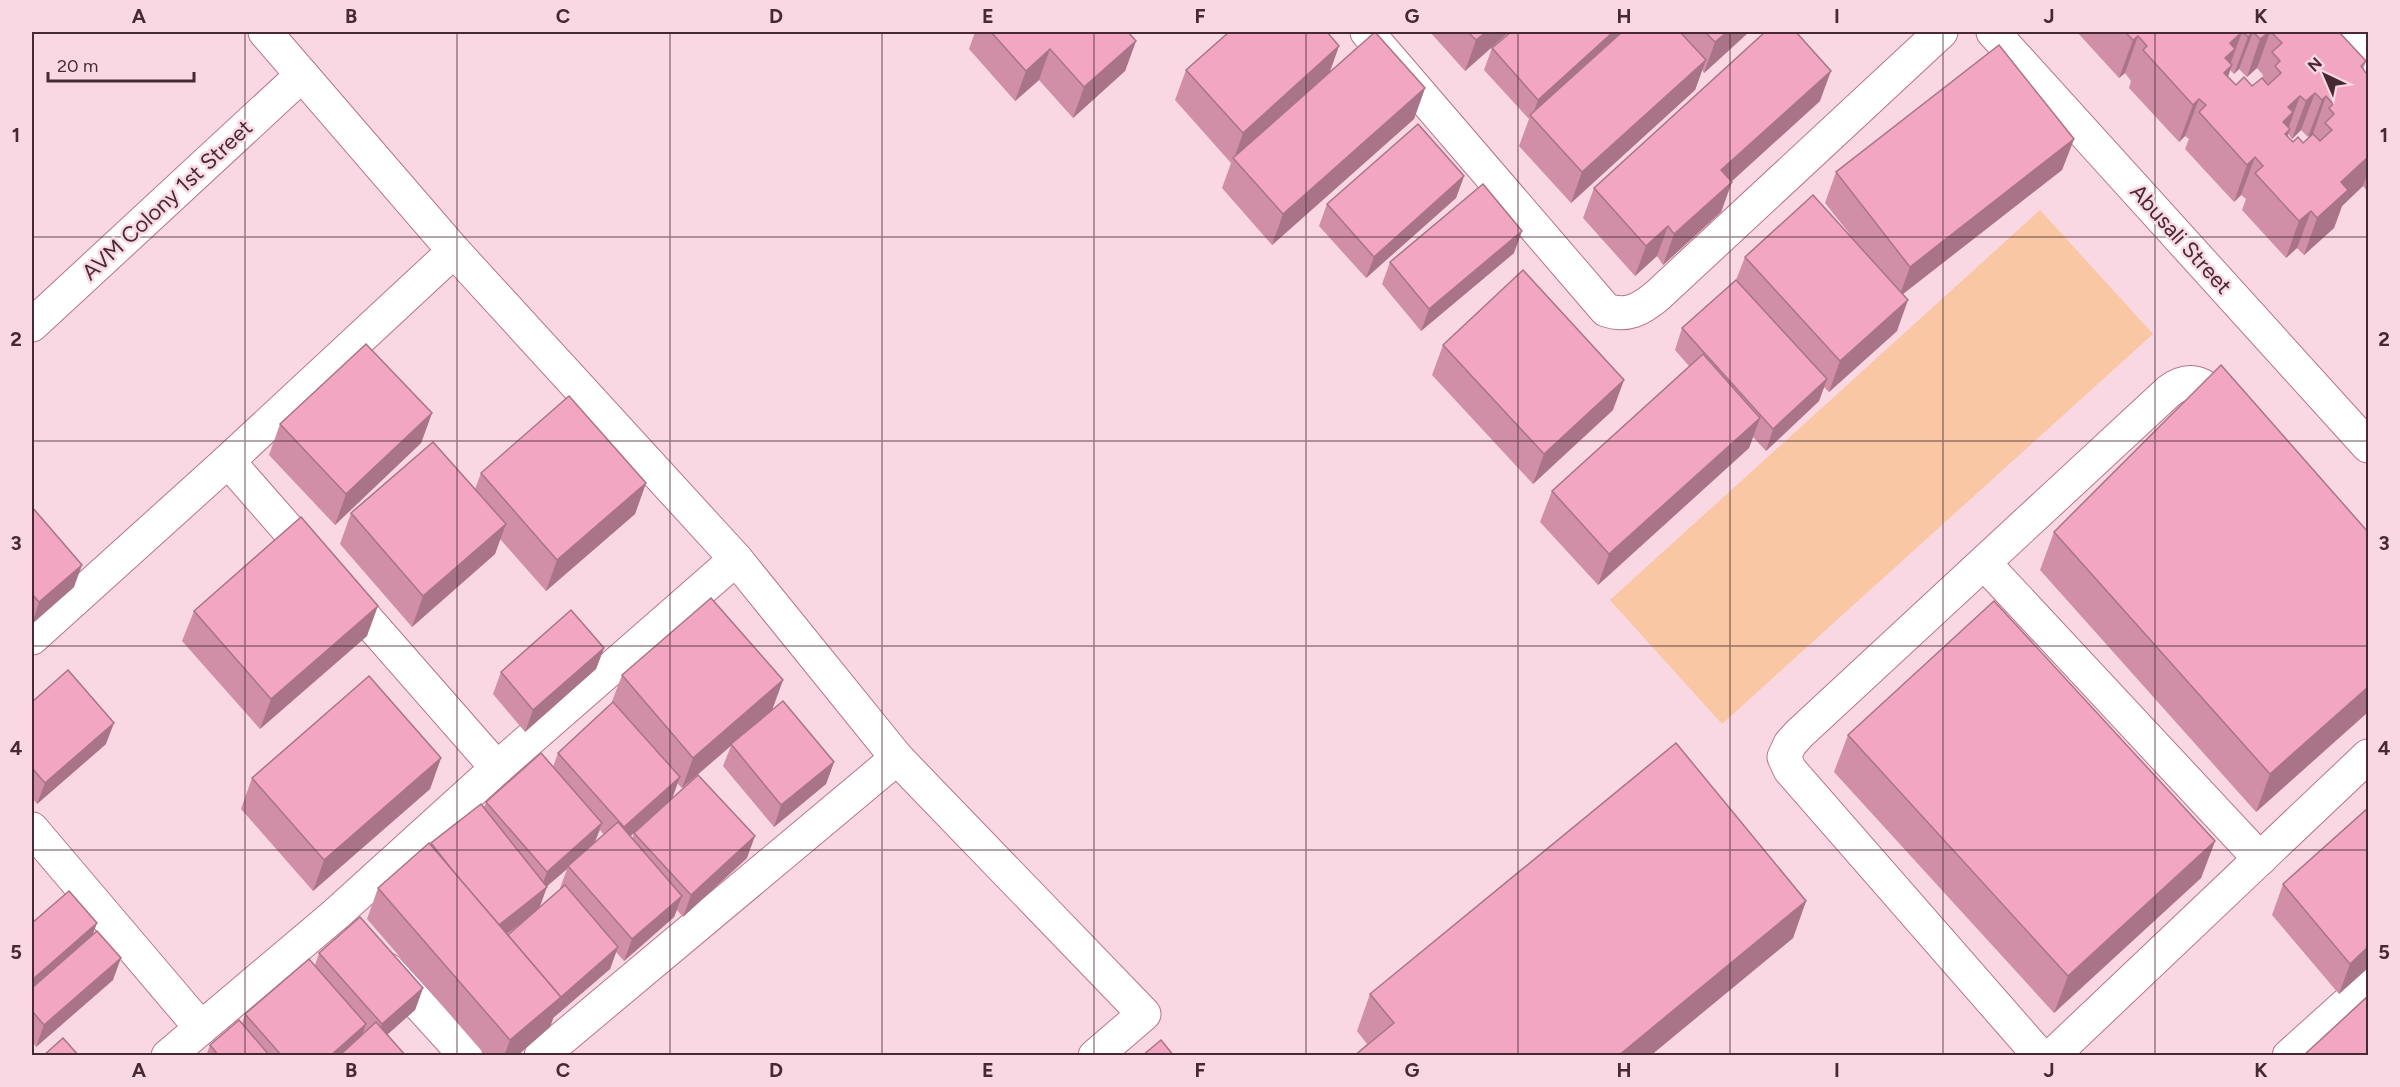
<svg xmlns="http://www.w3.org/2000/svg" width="2400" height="1087" viewBox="0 0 2400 1087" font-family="Figtree,sans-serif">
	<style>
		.green { fill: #f9c7a4 }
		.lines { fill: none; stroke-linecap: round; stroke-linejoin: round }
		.minor-casing { stroke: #ba738d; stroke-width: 35 }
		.minor { stroke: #fff; stroke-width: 33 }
		.wall { fill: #d08fa6; fill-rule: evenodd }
		.shaded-wall { fill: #a97487 }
		.building { fill: #f2a6c1; stroke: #a97487; stroke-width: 1.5; fill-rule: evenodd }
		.grid { fill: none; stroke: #472934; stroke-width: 1.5; stroke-opacity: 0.55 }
		.labels { text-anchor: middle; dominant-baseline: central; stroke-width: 5; stroke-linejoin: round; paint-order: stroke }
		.street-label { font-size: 22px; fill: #472934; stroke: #f9d8e3 }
		.neatline { fill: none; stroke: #472934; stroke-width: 2 }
		.grid-label { font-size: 20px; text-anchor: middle; font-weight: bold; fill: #472934 }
	</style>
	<rect width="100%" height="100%" fill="#f9d8e3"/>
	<polygon class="green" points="2040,210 2153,334 1722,724 1610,600"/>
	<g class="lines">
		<g class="minor-casing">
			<g id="minor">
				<polyline points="265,32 454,251 736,559 897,758 1144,1014 1095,1056"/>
				<path d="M1367 32 1606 310C1627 317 1640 310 1657 296L1941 32"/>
				<polyline points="1993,32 2368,446"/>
				<polyline points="2343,32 2368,61"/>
				<polyline points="32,325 302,75"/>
				<polyline points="228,461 497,768"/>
				<polyline points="1985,564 2260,859"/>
				<polyline points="32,638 228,461 454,251"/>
				<polyline points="32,829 201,1028"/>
				<polyline points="388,970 466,1056"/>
				<polyline points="168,1056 336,914 497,768 736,559"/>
				<polyline points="541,1056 897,758"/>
				<path d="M2040 1056 1790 770 1784 757 1790 744 1799 734 2169 391C2199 369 2214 395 2233 415"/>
				<polyline points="2052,1056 2368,756"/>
				<polyline points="2289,1056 2368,985"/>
			</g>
		</g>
		<use href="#minor" class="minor"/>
	</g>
	<g class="wall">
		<polygon points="975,32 1128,32 1136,41 1125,71 1073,118 1039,80 1015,101 969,49"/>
		<polygon points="1430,32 1509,32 1465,71"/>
		<polygon points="1511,32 1749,32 1704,73 1702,70 1695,90 1571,203 1519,146 1529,119 1484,70 1492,48"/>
		<path d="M2077 32H2339L2366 61 2363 70 2366 73 2368 70V192L2363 186 2342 206 2334 228 2304 255 2297 248 2286 258 2242 210 2246 199 2241 195 2234 202 2185 149 2189 139 2185 136 2179 142 2129 88 2131 81 2125 73 2119 78ZM2257 68 2263 75 2262 79 2252 86 2236 85 2228 77 2230 70 2234 74 2239 69 2247 77ZM2301 130 2308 137 2313 134 2303 143 2293 142 2287 137 2288 134 2292 139Z"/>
		<polygon points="1339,46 1330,72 1425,88 1414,119 1272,245 1222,188 1231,163 1175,100 1186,70"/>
		<polygon points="1820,101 1732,181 1721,212 1663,265 1657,256 1635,276 1583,218 1594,188"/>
		<polygon points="2074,139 2062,170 1903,294 1897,331 1829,392 1824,387 1819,401 1766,451 1753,437 1749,448 1598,585 1540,522 1552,491 1689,366 1675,350 1682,328 1736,280 1745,257 1856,242 1825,203 1836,172"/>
		<polygon points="1464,176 1456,198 1366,278 1319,226 1327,204"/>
		<polygon points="1514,253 1421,331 1382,284 1390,262"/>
		<polygon points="1443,345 1613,410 1533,484 1432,375"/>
		<polygon points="432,413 421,443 335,525 269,455 280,424"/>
		<polygon points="481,473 646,483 635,514 546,591 500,539 495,554 412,627 340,544 351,513 475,489"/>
		<polygon points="32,507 74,587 32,624"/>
		<polygon points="2054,532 2368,532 2368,712 2256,812 2040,570"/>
		<polygon points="194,611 367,636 260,729 182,641"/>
		<polygon points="604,648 596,669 525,732 493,694 501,672"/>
		<path d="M622 675 783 680 772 710 754 726 834 762 826 784 774 827 723 766 731 746 682 788 677 783 630 837 632 839 634 833 747 858 683 917 677 910 674 917 624 961 616 952 610 969 553 1018 550 1027 517 1056H486L367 919 378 888 430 845 431 843 484 807 486 802 553 767 558 753 611 704ZM600 830 604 835 595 842ZM567 869 560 888 561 889 539 908 546 887ZM526 919 508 935 507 934Z"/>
		<polygon points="32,702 106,744 37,804 32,798"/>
		<polygon points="1848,735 2215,841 2201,878 2054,1013 1834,772"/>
		<polygon points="441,758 430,789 313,891 241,809 252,778"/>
		<polygon points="2368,808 2368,968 2339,994 2272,915 2283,884"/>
		<polygon points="1806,901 1793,938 1650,1056 1354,1056 1367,1044 1357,1031 1370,994"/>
		<polygon points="32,923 92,936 113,980 36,1047 32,1041"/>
		<polygon points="319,953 423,988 415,1010 387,1035 406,1056 206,1056 210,1045 242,1024 245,1014 315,965"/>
	</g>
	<g class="shaded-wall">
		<polygon points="1486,32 1509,32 1465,71 1476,40"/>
		<polygon points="1613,32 1629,32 1532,117 1538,100"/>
		<polygon points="1727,32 1749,32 1704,73 1715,42"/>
		<polygon points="2242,32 2229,68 2232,65 2219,102 2212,95 2230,43"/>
		<polygon points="2253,32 2239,69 2234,74 2248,37"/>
		<polygon points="2270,32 2257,68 2247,77 2260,39"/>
		<polygon points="2138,36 2125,73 2119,78 2133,40"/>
		<polygon points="1136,41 1125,71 1073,118 1084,87"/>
		<polygon points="1339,46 1328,76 1234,159 1243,133"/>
		<polygon points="1050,49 1039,80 1015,101 1026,71"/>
		<polygon points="1706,60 1695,90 1571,203 1582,172"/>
		<polygon points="1831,71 1820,101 1710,201 1721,170"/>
		<polygon points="1425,88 1414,119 1272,245 1283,214"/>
		<polygon points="2315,93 2301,130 2292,139 2306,101"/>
		<polygon points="2300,96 2287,132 2290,129 2276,167 2270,160 2288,107"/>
		<polygon points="2326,96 2313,134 2308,137 2322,100"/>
		<polygon points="2199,99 2185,136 2179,142 2193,105"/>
		<polygon points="2074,139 2062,170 1899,297 1910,267"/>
		<polygon points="2255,157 2241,195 2234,202 2247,165"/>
		<polygon points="2368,157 2368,172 2363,186 2342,206 2334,228 2304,255 2317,218 2341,182"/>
		<polygon points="1464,176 1456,198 1366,278 1374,257"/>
		<polygon points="1732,182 1721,212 1663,265 1674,234"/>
		<polygon points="2311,211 2297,248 2286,258 2299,221"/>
		<polygon points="1668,226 1657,256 1635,276 1646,246"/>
		<polygon points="1522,231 1514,253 1421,331 1429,309"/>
		<polygon points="1908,300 1897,331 1829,392 1840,361"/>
		<polygon points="1827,379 1819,401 1766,451 1773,429"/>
		<polygon points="1624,380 1613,410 1533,484 1544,454"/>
		<polygon points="432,413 421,443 335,525 346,494"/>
		<polygon points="1760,418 1749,448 1598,585 1609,554"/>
		<polygon points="646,483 635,514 546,591 557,560"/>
		<polygon points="506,524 495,554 412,627 423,596"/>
		<polygon points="82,565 74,587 32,624 39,602"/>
		<polygon points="378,606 367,636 260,729 271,699"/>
		<polygon points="604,648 596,669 525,732 533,710"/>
		<polygon points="783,680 772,710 682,788 693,758"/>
		<polygon points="2368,687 2368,712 2256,812 2270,774"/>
		<polygon points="114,723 106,744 37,804 45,783"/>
		<polygon points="441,758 430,789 313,891 324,860"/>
		<polygon points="834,762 826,784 774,827 781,805"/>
		<polygon points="680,777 672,799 616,849 624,827"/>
		<polygon points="602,823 594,844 568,866 567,869 539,893 547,872"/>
		<polygon points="755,836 747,858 683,917 691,895"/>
		<polygon points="2215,841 2201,878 2054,1013 2068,976"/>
		<polygon points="547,887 539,909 489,948 497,927"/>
		<polygon points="682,896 674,917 624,961 632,939"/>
		<polygon points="1806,901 1793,938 1650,1056 1618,1056"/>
		<polygon points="97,923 89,945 32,995 32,980"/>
		<polygon points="618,947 610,969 553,1018 561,997"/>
		<polygon points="2368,947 2368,968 2339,994 2350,964"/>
		<polygon points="121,958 113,980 36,1047 44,1025"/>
		<polygon points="423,988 415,1010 374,1046 382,1024"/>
		<polygon points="561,997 550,1027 517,1056 504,1056 510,1040"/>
		<polygon points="366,1024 358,1046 347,1056 330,1056"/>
	</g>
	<g class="building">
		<polygon points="991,32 1128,32 1136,41 1084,87 1050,49 1026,71"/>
		<polygon points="1229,32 1327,32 1339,46 1243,133 1186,70"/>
		<polygon points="1375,32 1425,88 1283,214 1233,158"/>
		<polygon points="1468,32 1486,32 1476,40"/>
		<polygon points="1511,32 1613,32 1538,100 1492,48"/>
		<polygon points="1622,32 1680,32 1706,60 1582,172 1530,115"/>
		<polygon points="1705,32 1727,32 1715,42"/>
		<polygon points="1765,32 1796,32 1831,71 1721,170 1732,182 1674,234 1668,226 1646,246 1594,188"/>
		<path d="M2125 32H2242L2230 43 2235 49 2225 58 2232 65 2224 73 2236 85 2244 77 2252 86 2262 78 2268 85 2281 73 2275 66 2280 61 2272 52 2282 43 2271 32H2339L2366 61 2361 66 2366 73 2368 70V157L2341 182 2348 190 2317 218 2311 211 2299 221 2255 173 2263 166 2255 157 2247 165 2199 112 2206 105 2199 99 2193 105 2143 50 2147 46 2138 36 2133 40ZM2315 93 2322 100 2326 96 2333 104 2329 108 2334 114 2325 123 2332 130 2320 141 2313 134 2303 143 2298 137 2293 142 2285 134 2290 129 2283 122 2293 112 2288 107 2300 96 2306 101Z"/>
		<polygon points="2243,32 2269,32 2260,39 2253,32 2248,37"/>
		<polygon points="1999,45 2074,139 1910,267 1836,172"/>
		<polygon points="1418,124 1464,176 1374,257 1327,204"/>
		<polygon points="1483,184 1522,231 1429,309 1390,262"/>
		<polygon points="1813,195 1908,300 1840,361 1745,257"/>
		<polygon points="1523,270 1624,380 1544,454 1443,345"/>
		<polygon points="1736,280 1827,379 1773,429 1682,328"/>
		<polygon points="366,344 432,413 346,494 280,424"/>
		<polygon points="1703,354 1760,418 1609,554 1552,491"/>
		<polygon points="2221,365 2368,532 2368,687 2270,774 2054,532"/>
		<polygon points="569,396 646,483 557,560 481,473"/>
		<polygon points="433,442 506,524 423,596 351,513"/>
		<polygon points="32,507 82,565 39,602 32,594"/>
		<polygon points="301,517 378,606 271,699 194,611"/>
		<polygon points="711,598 783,680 693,758 622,675"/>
		<polygon points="1994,601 2215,841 2068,976 1848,735"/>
		<polygon points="571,610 604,648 533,710 501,672"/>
		<polygon points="68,670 114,723 45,783 32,768 32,702"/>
		<polygon points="369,676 441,758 324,860 252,778"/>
		<polygon points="783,701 834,762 781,805 731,744"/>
		<polygon points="613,702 680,777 624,827 558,753"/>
		<polygon points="1676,743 1806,901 1618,1056 1354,1056 1394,1023 1370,994"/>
		<polygon points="541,753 602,823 547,872 486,802"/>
		<polygon points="698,775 755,836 691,895 634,833"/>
		<polygon points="481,804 547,887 499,925 457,876 431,843"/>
		<polygon points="2368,808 2368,947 2350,964 2283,884"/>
		<polygon points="618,822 682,896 632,939 568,866"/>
		<polygon points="429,843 561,997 510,1040 378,888"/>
		<polygon points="565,885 618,947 561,997 508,935"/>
		<polygon points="69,891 97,923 32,980 32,923"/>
		<polygon points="360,917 423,988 382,1024 319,953"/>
		<polygon points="97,931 121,958 44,1025 32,1011 32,988"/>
		<polygon points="309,959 366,1024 330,1056 282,1056 245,1014"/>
		<polygon points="2368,996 2368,1056 2303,1056"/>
		<polygon points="239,1020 270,1056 219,1056 210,1045"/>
		<polygon points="376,1022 406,1056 339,1056"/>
		<polygon points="63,1038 79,1056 43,1056"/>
		<polygon points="1161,1040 1174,1056 1142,1056"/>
	</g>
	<path class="grid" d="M245 32V1056M457 32V1056M670 32V1056M882 32V1056M1094 32V1056M1306 32V1056M1518 32V1056M1730 32V1056M1943 32V1056M2155 32V1056M32 237H2368M32 441H2368M32 646H2368M32 850H2368"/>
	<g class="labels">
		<g class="street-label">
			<text transform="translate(167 200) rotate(-43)">AVM Colony 1st Street</text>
			<text transform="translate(2181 239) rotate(48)">Abusali Street</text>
		</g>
	</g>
	<rect width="2400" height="1087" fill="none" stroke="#f9d8e3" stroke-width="66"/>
	<g transform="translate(2325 75) rotate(316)" stroke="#f9d8e3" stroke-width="4.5" paint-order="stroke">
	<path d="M0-4.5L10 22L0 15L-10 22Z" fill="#472934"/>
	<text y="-9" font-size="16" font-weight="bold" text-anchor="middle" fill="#472934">N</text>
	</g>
	<path d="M48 72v9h146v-9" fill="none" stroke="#472934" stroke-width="3"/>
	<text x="57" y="72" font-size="18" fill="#472934" stroke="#f9d8e3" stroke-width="4.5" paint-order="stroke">20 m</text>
	<rect x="33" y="33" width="2334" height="1021" class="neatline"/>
	<g class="grid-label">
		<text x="139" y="23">A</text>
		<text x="351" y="23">B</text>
		<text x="563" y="23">C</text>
		<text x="776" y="23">D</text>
		<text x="988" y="23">E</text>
		<text x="1200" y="23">F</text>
		<text x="1412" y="23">G</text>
		<text x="1624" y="23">H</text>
		<text x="1837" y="23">I</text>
		<text x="2049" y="23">J</text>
		<text x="2261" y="23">K</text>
		<text x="16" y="142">1</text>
		<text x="2384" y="142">1</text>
		<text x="16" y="346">2</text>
		<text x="2384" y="346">2</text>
		<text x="16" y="550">3</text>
		<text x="2384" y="550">3</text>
		<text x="16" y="755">4</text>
		<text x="2384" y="755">4</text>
		<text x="16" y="959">5</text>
		<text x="2384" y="959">5</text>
		<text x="139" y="1077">A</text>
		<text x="351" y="1077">B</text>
		<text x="563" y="1077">C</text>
		<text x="776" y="1077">D</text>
		<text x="988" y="1077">E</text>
		<text x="1200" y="1077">F</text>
		<text x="1412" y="1077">G</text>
		<text x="1624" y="1077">H</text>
		<text x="1837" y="1077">I</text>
		<text x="2049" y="1077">J</text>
		<text x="2261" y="1077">K</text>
	</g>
</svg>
